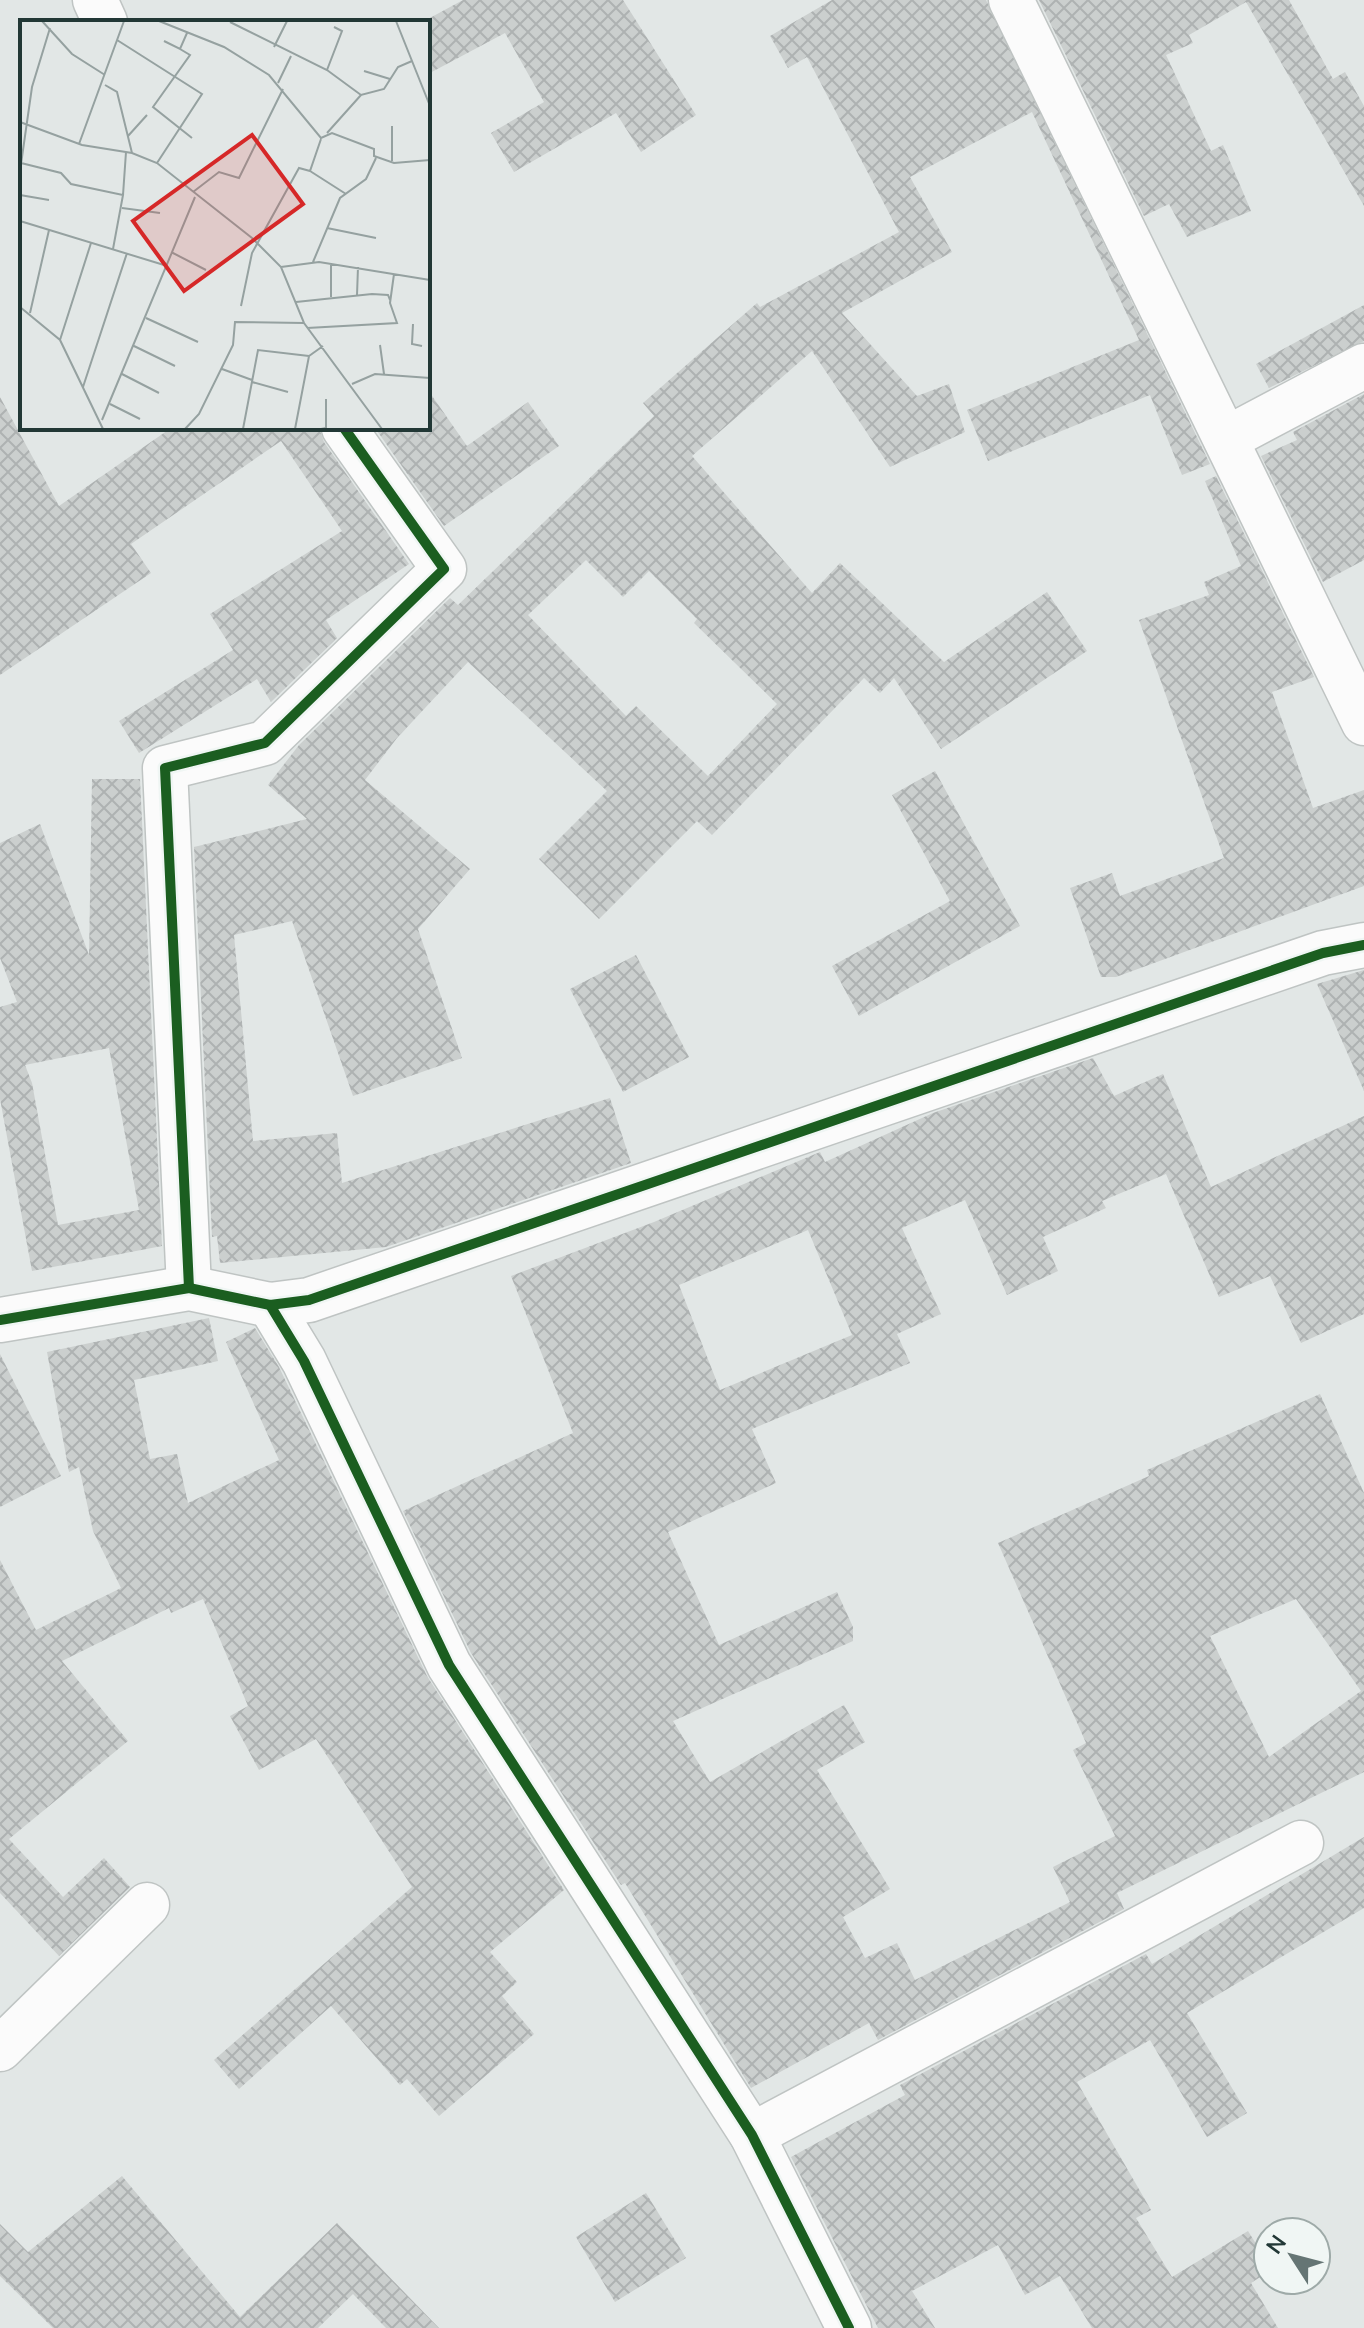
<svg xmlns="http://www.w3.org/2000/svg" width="1364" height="2328" viewBox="0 0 1364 2328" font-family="'Nunito Sans',sans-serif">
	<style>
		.building { fill: url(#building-cross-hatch); fill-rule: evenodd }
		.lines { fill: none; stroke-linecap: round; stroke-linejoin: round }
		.minor-casing { stroke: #bfc4c3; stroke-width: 47 }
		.minor { stroke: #fbfbfb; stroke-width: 44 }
		.cycleway-casing { stroke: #f0f6f4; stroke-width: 15 }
		.cycleway { stroke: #1b5e20; stroke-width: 10 }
		.inset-road { fill: none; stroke: #95a1a0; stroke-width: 2 }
		.view { fill: #d62828; fill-opacity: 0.15; stroke: #d62828; stroke-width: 4 }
		.inset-edge { fill: none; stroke: #223836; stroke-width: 4 }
	</style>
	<defs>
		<pattern id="building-cross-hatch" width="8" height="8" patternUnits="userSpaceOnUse" patternTransform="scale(2)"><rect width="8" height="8" fill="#cbcfce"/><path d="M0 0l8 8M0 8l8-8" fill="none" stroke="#aeb2b2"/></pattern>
	</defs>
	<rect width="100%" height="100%" fill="#e2e7e6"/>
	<g class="building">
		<polygon points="463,0 623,0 696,115 641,152 616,113 514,172 491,133 544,102 505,33 428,74 428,19"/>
		<path d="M832 0H986L1210 464 1182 475 1150 395 988 461 967 410 1139 340 1032 112 910 177 952 252 842 313 917 396 949 384 965 432 890 467 812 351 692 456 812 593 840 563 944 662 1047 592 1087 651 941 749 894 678 880 693 864 678 712 835 697 821 599 919 539 859 607 791 468 662 397 738 365 780 470 869 418 929 462 1058 353 1096 292 921 234 935 253 1141 337 1133 342 1183 610 1098 631 1163 386 1247 220 1263 217 1236 212 1237 194 847 307 819 268 785 299 745 450 598 458 605 654 416 643 403 757 303 760 307 899 232 807 57 788 68 770 36ZM586 560 623 597 649 571 697 619 694 623 777 704 708 776 636 706 626 716 528 615Z"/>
		<polygon points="1039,0 1289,0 1333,79 1345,72 1364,106 1364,206 1246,2 1189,35 1193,43 1166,55 1211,151 1223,145 1251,211 1187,237 1169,204 1144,216"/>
		<polygon points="1364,305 1364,341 1269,388 1256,364"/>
		<polygon points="428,390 467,446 528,402 559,446 444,526 375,428 428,428"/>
		<polygon points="1364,394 1364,560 1323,582 1261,456 1297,440 1293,432"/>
		<polygon points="0,397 59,506 171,428 319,428 324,442 409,564 326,620 337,638 271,702 257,679 139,753 119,721 233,650 210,614 342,531 281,441 131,544 151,573 0,675"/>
		<polygon points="1216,476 1314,677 1272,692 1313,808 1364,790 1364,886 1116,977 1101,977 1070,888 1112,873 1120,896 1224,858 1139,620 1209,595 1204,582 1241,566 1205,481"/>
		<polygon points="935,771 1020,926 859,1016 832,966 950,901 892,795"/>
		<path d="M92 779H140L162 1246 32 1271 0 1099V1007L17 1002 0 958V843L40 824 89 955ZM109 1048 139 1210 58 1225 32 1083 25 1065Z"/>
		<polygon points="636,955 689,1057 623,1092 570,989"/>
		<polygon points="1364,970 1364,1091 1317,984"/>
		<path d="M1093 1058 1114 1096 1163 1074 1211 1187 1364 1116V1314L1301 1343 1270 1276 1219 1297 1166 1174 1102 1201 1106 1208 1043 1237 1058 1271 1007 1295 965 1200 902 1228 941 1314 897 1334 910 1363 752 1429 776 1483 668 1532 719 1645 837 1592 853 1627V1641L673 1721 710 1782 844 1705 865 1742 817 1770 890 1889 843 1917 865 1958 897 1943 915 1980 1070 1902 1053 1867 1115 1836 1073 1750 1086 1743 998 1543 1149 1476 1147 1470 1320 1394 1364 1493V1772L1117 1893 1124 1909 878 2040 869 2023 751 2088 625 1883 621 1885 471 1653 403 1511 573 1433 511 1276 654 1222 820 1152 825 1162 933 1113ZM808 1230 852 1335 720 1390 679 1285ZM1296 1599 1361 1691 1269 1757 1210 1636Z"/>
		<polygon points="209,1318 218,1361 134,1380 150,1459 177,1454 188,1503 279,1460 226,1342 255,1328 279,1367 427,1676 564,1890 490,1952 517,1982 502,1996 534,2034 439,2116 407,2079 400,2085 331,2006 239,2089 214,2060 412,1887 316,1739 259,1770 230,1716 248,1706 203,1599 171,1613 169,1608 62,1661 128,1741 9,1839 63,1897 104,1858 130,1887 59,1956 0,1893 0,1560 36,1630 121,1588 93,1531 79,1467 69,1472 47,1352"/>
		<polygon points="0,1354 61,1476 0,1507"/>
		<polygon points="1364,1837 1364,1908 1187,2013 1247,2113 1207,2137 1150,2040 1077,2082 1151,2210 1136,2218 1172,2277 1248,2231 1268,2263 1268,2272 1251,2283 1278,2328 1092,2328 1060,2276 1025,2295 998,2245 912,2291 935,2328 878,2328 791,2157 905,2095 900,2085 1146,1954 1152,1964"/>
		<polygon points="122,2176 240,2317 337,2223 439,2328 386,2328 353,2294 318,2328 53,2328 0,2276 0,2224 28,2252"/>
		<polygon points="646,2193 686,2258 615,2302 576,2237"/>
	</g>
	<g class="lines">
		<g class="minor-casing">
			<g id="minor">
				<polyline points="95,0 105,22"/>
				<polyline points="1011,0 1364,723"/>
				<polyline points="1226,439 1364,366"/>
				<polyline points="189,1288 165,768 265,743 444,569 344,428"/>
				<polyline points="270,1305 304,1361 449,1665 752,2135 849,2328"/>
				<polyline points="0,1320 189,1288 270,1305 309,1300 1323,953 1364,945"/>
				<polyline points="0,2049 147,1905"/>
				<polyline points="752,2135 1301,1843"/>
			</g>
		</g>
		<use href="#minor" class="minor"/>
		<g class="cycleway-casing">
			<g id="cycleway">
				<polyline points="189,1288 165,768 265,743 444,569 344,428"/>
				<polyline points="270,1305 304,1361 449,1665 752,2135 849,2328"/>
				<polyline points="0,1320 189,1288 270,1305 309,1300 1323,953 1364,945"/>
			</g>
		</g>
		<use href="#cycleway" class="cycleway"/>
	</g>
	<g transform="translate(20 20)">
		<rect width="410" height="410" fill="#e2e7e6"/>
		<path class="inset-road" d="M22 1 52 34 85 55M139 1 204 27 249 55 301 118 312 113 354 129V136L374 143 410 140M376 1 410 86M210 2 307 50 341 75 364 69 378 47 392 41M97 20 182 74 137 143M144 21 160 29 167 13M254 27 267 1M160 29 170 35 133 87 172 118M307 50 322 11 314 7M344 51 370 59M258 63 271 36M85 65 97 72 112 133M0 102 62 125 112 133 137 143 232 218 261 247 284 303 362 409M307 113 341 75M108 116 127 95M59 124 104 1M372 141V106M1 143 41 153 51 164 103 175 93 229M0 151 12 67 30 8M290 151 326 174M173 172 199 152 219 158 263 69M0 175 29 180M103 175 106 132M102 188 140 193M0 201 144 245M307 208 356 218M151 232 186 250M293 242 320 178 346 159 356 138M261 247 299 242 410 260M337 275 338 247M311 277V244M276 282 352 274 368 275 370 280M221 286 232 233 279 148 290 151 301 119M0 287 40 320 83 409M10 293 29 210M126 298 178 322M393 304 392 324 402 326M287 308 377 303 370 283 374 254M40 320 71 223M360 325 364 354M114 326 155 346M202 349 232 360M102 354 139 373M232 362 268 372M332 364 355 354 410 358M63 367 107 233M90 384 120 399M82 400 175 177M165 409 179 394 213 325 215 302 284 303M223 409 238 330 289 336M275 409 289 336 303 326M301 409 306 408V379"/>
		<path class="view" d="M232 115 283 184 164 271 113 201Z"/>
		<rect width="410" height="410" class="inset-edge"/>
	</g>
	<g transform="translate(1292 2256) rotate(306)"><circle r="38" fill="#f0f6f4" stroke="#9eaaa8" stroke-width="2"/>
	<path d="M0-6L14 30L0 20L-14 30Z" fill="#657574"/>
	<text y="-12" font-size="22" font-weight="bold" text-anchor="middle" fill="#223836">N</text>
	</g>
</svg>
